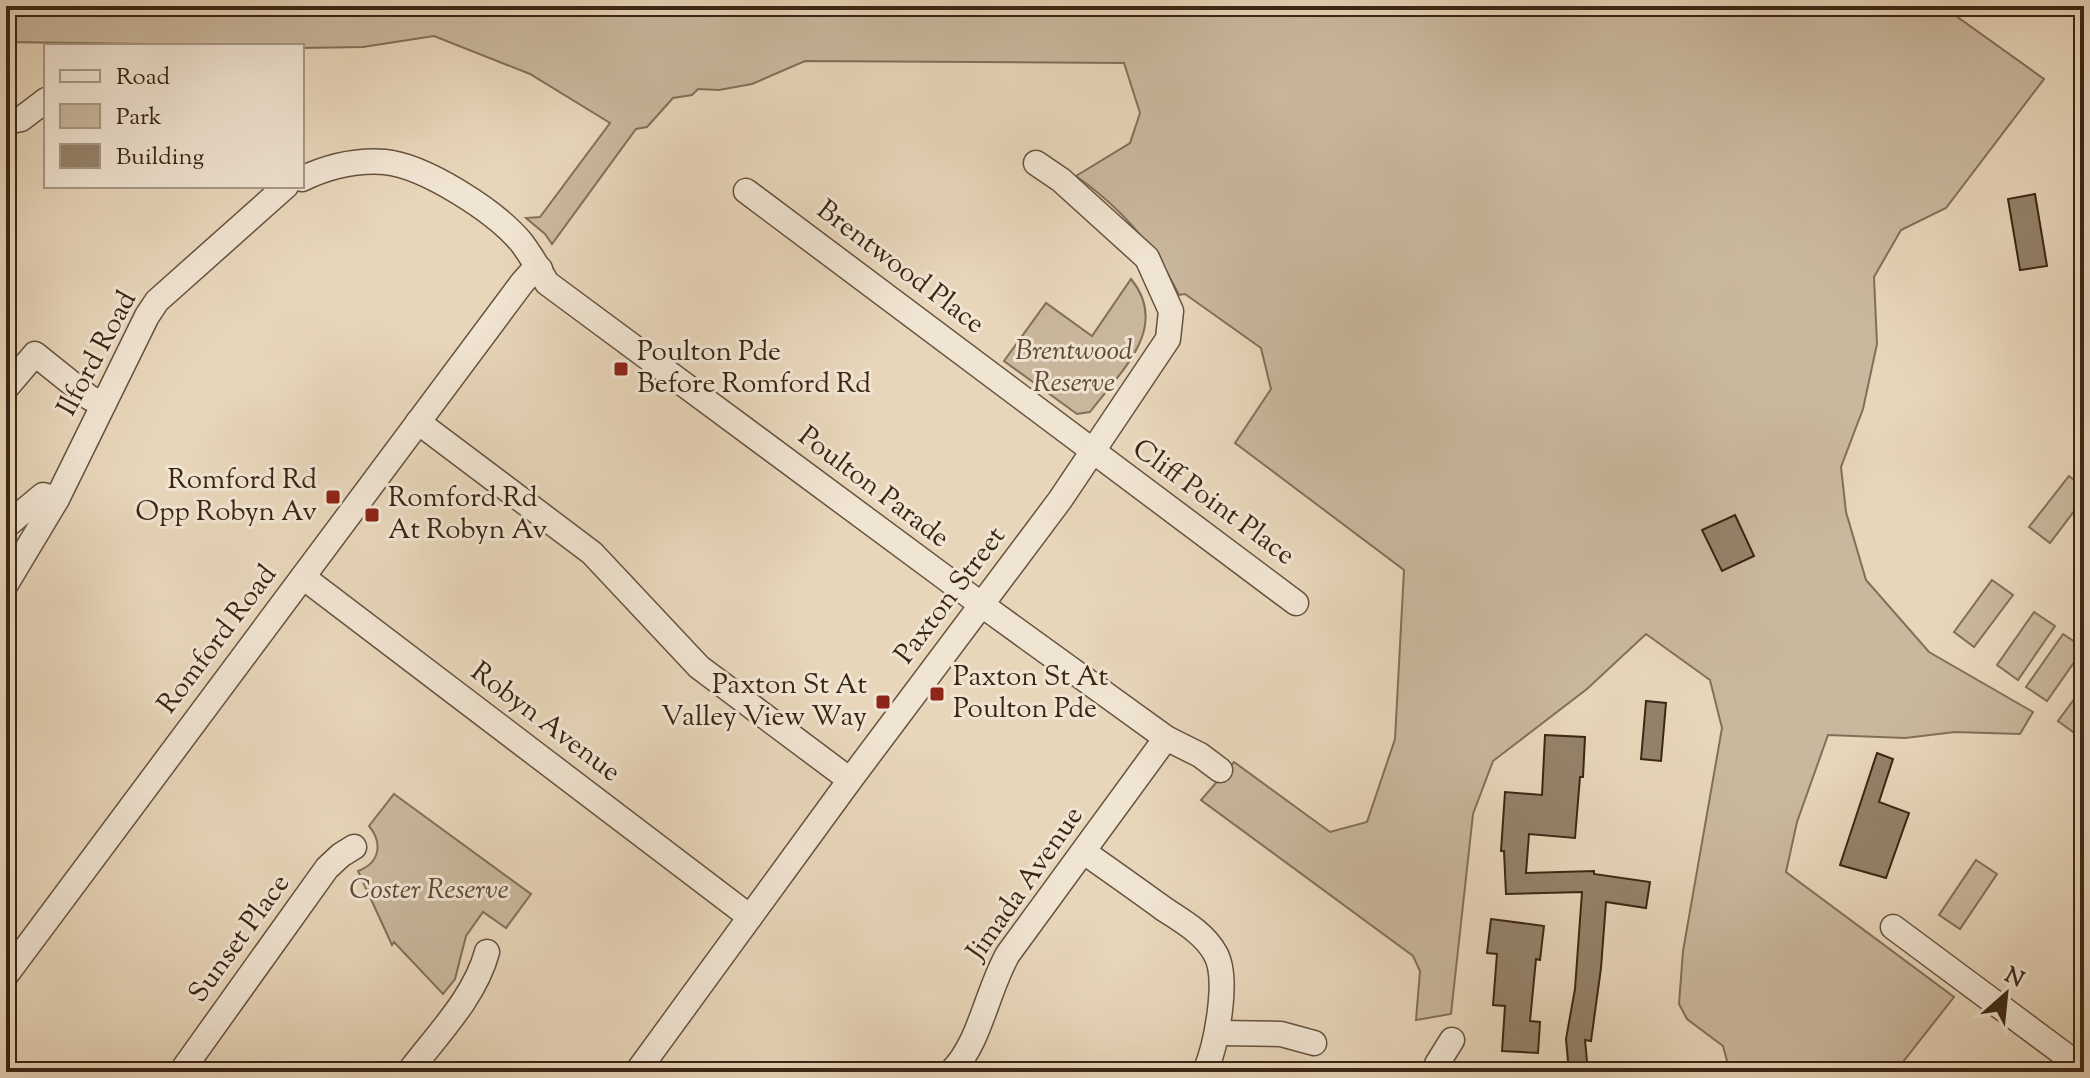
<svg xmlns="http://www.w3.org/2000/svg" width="2090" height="1078" viewBox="0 0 2090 1078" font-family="'Sorts Mill Goudy',serif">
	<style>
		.green { fill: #cab89e; stroke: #826f59; stroke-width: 2 }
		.building { fill: #94826a; stroke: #3a2614; stroke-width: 2 }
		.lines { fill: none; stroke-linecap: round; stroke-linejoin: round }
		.minor-casing { stroke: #66523e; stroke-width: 27 }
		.minor { stroke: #f0e4d2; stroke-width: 24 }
		.poi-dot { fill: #8f2418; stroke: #f0e4d2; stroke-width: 3 }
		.labels { text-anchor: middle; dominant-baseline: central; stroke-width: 6; stroke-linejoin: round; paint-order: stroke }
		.street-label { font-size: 28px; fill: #3a2614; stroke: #f0e4d2 }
		.park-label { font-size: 28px; font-style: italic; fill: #5e4a36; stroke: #f0e4d2 }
		.poi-label { font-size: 28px; fill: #3a2614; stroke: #f0e4d2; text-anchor: start }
	</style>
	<rect width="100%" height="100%" fill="#e8d6ba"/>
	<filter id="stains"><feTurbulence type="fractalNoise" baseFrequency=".0025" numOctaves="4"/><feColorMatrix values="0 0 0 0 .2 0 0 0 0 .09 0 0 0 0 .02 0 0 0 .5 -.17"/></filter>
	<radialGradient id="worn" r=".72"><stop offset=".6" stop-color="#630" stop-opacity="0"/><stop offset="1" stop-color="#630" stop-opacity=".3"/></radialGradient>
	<g class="green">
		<path d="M6 6H1942L2044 79 1946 208 1901 230 1874 277 1877 344 1863 409 1841 467 1846 512 1866 580 1929 652 2033 712 2020 734 1955 732 1905 738 1828 735 1797 822 1786 872 1954 997 1899 1067 1889 1072H1730L1723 1046 1687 1019 1679 1004 1683 951 1722 728 1710 680 1646 634 1587 689 1493 761 1473 814 1451 1014 1416 1020 1420 971 1413 956 1201 800 1234 762 1330 832 1367 822 1395 739 1404 570 1235 443 1271 389 1261 348 1185 294 1179 295C1155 246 1120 207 1076 176L1130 143 1140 113 1124 63 805 61 752 84 719 90 698 89 692 95 673 98 647 127 636 129 552 244 545 234 526 218 540 217 610 123 530 74 434 36 363 47 302 48V46L6 42Z"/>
		<path d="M1131 279C1171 328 1120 372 1090 412L1077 414 1004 361 1046 303 1092 336Z"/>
		<polygon points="2069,476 2084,488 2084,498 2050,543 2029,527"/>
		<polygon points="1992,580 2013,595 1974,647 1954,632"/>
		<polygon points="2034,612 2055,626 2018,680 1997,665"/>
		<polygon points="2063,634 2084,648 2047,701 2026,687"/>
		<polygon points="2084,686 2084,740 2058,721"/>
		<path d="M394 794 531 894 506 928 483 912 466 936 455 979 443 994 394 942 392 945 358 871C380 863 383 843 369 826Z"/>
		<polygon points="1976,860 1997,874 1960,929 1939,915"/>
	</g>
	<g class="building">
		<polygon points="2035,194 2047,266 2020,270 2008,199"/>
		<polygon points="1735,515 1754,556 1722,571 1702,530"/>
		<polygon points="1646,701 1666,703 1661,761 1641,759"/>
		<polygon points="1545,735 1585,737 1583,777 1580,777 1575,838 1529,834 1526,873 1594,871 1594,874 1650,882 1646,908 1606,902 1601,968 1591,1041 1585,1040 1588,1072 1569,1072 1566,1039 1575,989 1582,892 1506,894 1504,851 1501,851 1505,792 1542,795"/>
		<polygon points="1877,753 1893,759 1879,802 1909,813 1886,878 1840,865"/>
		<polygon points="1491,919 1544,926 1540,960 1536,959 1530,1021 1540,1022 1538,1053 1502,1051 1505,1006 1493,1005 1497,954 1487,953"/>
	</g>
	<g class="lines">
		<g class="minor-casing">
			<g id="minor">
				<polyline points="6,122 21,119 46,100"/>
				<path d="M302 179C327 167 357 160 385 162 425 166 495 211 521 242 531 255 539 269 547 283L982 605 1166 738 1200 755 1220 770"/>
				<polyline points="746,191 1296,603"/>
				<polyline points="6,388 35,354 90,398 104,403"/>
				<polyline points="418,422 592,553 699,667 850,780"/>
				<polyline points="6,526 43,495 57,499"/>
				<polyline points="303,577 750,917"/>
				<polyline points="6,584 57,499 147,316 157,301 286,186"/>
				<path d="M1084 852C1111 871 1138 890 1164 909 1182 921 1204 933 1215 953 1230 978 1216 1046 1205 1072"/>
				<polyline points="1893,927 2084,1069"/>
				<polyline points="6,975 522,283 530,274 540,269"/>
				<polyline points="1218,1033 1281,1034 1314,1043"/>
				<polyline points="181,1072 327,868 341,855 354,847"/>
				<path d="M409 1072C437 1035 475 997 487 952"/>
				<polyline points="637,1072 850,780 1060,500 1168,339 1171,311 1147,258 1061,180 1036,163"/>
				<path d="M951 1072C980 1044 987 990 1008 954L1166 738"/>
				<polyline points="1436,1072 1437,1064 1452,1040"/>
			</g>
		</g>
		<use href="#minor" class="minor"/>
	</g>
	<g class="poi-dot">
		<rect x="613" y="361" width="16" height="16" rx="4"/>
		<rect x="325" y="489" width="16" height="16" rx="4"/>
		<rect x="364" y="507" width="16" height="16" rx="4"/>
		<rect x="929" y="686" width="16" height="16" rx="4"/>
		<rect x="875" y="694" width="16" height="16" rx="4"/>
	</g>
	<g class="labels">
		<g class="street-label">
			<text transform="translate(900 268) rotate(37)">Brentwood Place</text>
			<text transform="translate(98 354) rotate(-62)">Ilford Road</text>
			<text transform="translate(873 488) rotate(37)">Poulton Parade</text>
			<text transform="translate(1213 503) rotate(36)">Cliff Point Place</text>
			<text transform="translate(951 596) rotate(-53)">Paxton Street</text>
			<text transform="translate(218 640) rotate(-53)">Romford Road</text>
			<text transform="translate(545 723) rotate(37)">Robyn Avenue</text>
			<text transform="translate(1026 884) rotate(-55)">Jimada Avenue</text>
			<text transform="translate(240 939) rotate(-54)">Sunset Place</text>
		</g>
		<g class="park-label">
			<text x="1074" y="352">Brentwood<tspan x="1074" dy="32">Reserve</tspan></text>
			<text x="429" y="891">Coster Reserve</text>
		</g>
		<g class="poi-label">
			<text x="637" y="353">Poulton Pde<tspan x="637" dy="32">Before Romford Rd</tspan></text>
			<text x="317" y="481" text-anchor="end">Romford Rd<tspan x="317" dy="32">Opp Robyn Av</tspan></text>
			<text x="388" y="499">Romford Rd<tspan x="388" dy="32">At Robyn Av</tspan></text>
			<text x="953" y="678">Paxton St At<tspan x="953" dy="32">Poulton Pde</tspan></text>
			<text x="867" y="686" text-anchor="end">Paxton St At<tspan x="867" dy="32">Valley View Way</tspan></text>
		</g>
	</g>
	<rect width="2090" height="1078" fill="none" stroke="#e8d6ba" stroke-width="32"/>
	<rect x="8" y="8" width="2074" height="1062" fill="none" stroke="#3a2614" stroke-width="4"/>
	<rect x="16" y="16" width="2058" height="1046" fill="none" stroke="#3a2614" stroke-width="2"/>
	<rect x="44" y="44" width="260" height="144" fill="#f0e4d2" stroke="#a79886" stroke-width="2"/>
	<rect x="60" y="70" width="40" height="12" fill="#f0e4d2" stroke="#a79886" stroke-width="2"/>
	<text x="116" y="84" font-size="24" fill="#3a2614">Road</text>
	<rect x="60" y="104" width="40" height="24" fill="#cab89e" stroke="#a79886" stroke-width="2"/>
	<text x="116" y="124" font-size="24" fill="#3a2614">Park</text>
	<rect x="60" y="144" width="40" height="24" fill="#94826a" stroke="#a79886" stroke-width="2"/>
	<text x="116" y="164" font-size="24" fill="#3a2614">Building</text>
	<g transform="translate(2006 994) rotate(27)" stroke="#f0e4d2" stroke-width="6" paint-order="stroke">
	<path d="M0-6L14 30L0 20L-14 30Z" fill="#3a2614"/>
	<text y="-12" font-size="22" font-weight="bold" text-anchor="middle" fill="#3a2614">N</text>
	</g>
	<rect width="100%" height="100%" filter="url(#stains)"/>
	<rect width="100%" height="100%" fill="url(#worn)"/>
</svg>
